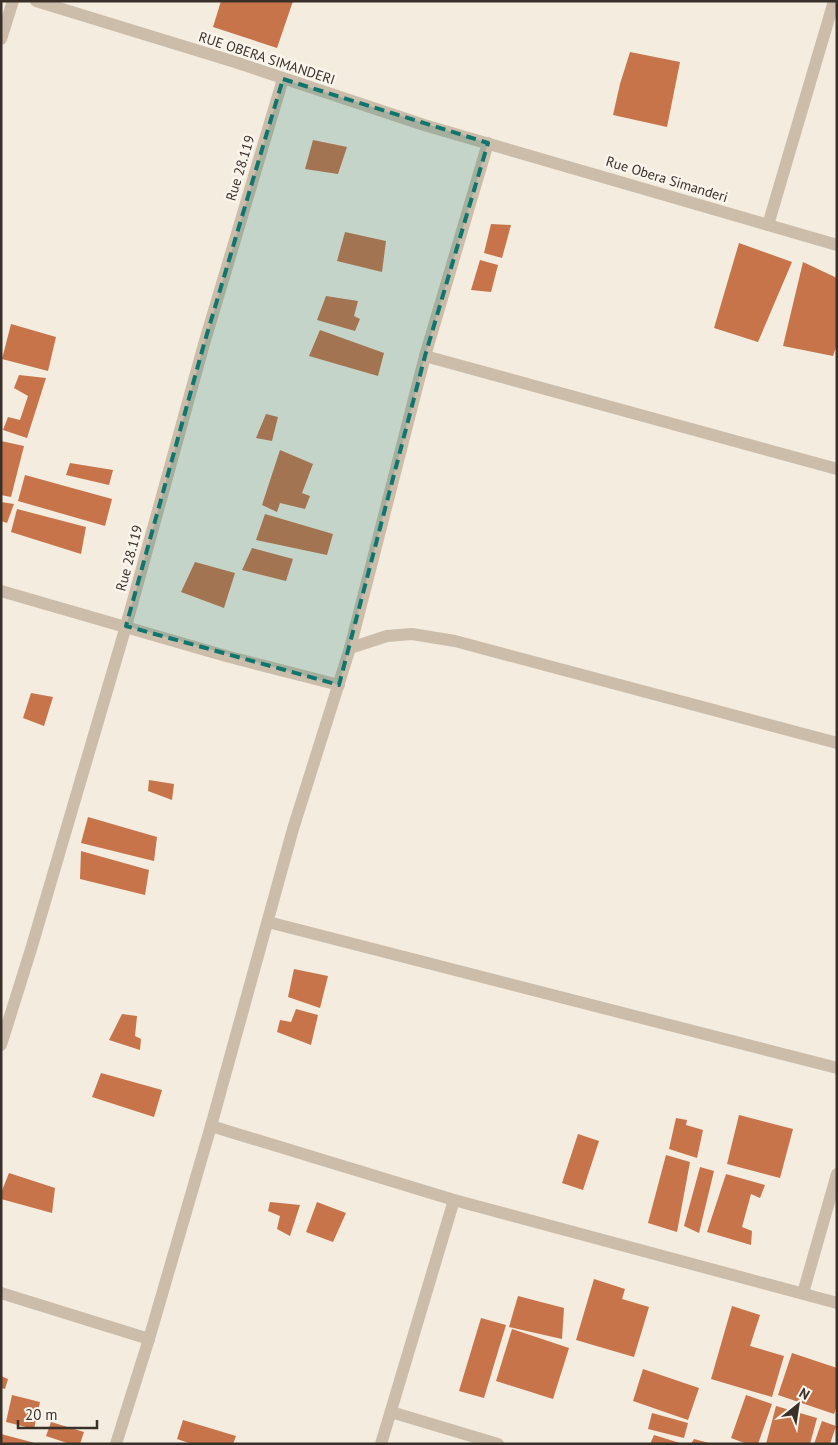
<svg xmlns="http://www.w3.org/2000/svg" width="838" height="1445" viewBox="0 0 838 1445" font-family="'PT Sans',sans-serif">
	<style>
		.building { fill: #c7744a }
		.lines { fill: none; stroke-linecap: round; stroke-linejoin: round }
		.minor { stroke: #ccbdab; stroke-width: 12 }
		.marked { fill: #0f766e; fill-opacity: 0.2; stroke: #0f766e; stroke-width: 4; stroke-dasharray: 10 6; stroke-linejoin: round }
		.labels { text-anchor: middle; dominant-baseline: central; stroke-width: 5; stroke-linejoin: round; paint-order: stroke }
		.street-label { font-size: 14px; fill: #3a302a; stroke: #faf5ec }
	</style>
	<rect width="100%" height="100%" fill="#f3ecdf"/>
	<g class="building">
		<polygon points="221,1 293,1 277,48 213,27"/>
		<polygon points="630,52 680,62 667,127 613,115 620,84"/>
		<polygon points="313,140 347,147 338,174 305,169"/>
		<polygon points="491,224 511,225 502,258 484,253"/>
		<polygon points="345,232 386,241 382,272 337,261"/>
		<polygon points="739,243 792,262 758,342 714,328"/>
		<polygon points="480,260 498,265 491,292 471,290"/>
		<polygon points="803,262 837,278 837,344 833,356 783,346"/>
		<polygon points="326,296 358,301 354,316 360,319 355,331 317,320"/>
		<polygon points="11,324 56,337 48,371 2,359"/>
		<polygon points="320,330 384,353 378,376 309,356"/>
		<polygon points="19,375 46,378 27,438 3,430 8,417 20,420 28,396 14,388"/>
		<polygon points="266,414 278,417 272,441 256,438"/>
		<polygon points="1,441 24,446 11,497 1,495"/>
		<polygon points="280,450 313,464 302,493 310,496 305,509 280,503 277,512 262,505"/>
		<polygon points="70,463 113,470 109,485 66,475"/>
		<polygon points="25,475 112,499 105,526 18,501"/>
		<polygon points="1,502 14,504 7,523 1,521"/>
		<polygon points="17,509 86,527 81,554 11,532"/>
		<polygon points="265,514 333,534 327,555 256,540"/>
		<polygon points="252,548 293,559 286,581 242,570"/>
		<polygon points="195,562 235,573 224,608 181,592"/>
		<polygon points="31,693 53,697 44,726 23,718"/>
		<polygon points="149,780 174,784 172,800 148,791"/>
		<polygon points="88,817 157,837 154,861 81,843"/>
		<polygon points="81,851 149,870 145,895 80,879"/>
		<polygon points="294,969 328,976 320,1008 288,997"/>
		<polygon points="296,1009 318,1015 311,1045 277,1032 280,1020 291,1022"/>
		<polygon points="122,1014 137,1016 135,1036 141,1039 140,1050 109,1040"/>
		<polygon points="101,1073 162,1090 154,1117 92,1097"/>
		<polygon points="739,1115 793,1129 780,1178 727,1164"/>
		<polygon points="676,1118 687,1120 686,1125 703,1130 697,1158 669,1149"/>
		<polygon points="578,1134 599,1141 583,1190 562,1183"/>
		<polygon points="666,1155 690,1162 677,1232 648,1223"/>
		<polygon points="700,1167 714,1171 699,1233 684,1226"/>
		<polygon points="9,1173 55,1188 52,1213 1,1199 1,1193"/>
		<polygon points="726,1174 765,1185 760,1198 751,1194 742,1227 752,1231 751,1245 707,1232"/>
		<polygon points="270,1202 300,1205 290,1236 277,1229 280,1216 268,1211"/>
		<polygon points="317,1202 346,1213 333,1242 306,1232"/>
		<polygon points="594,1279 625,1289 622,1299 649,1307 634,1357 576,1340"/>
		<polygon points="518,1296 564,1308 562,1339 509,1327"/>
		<polygon points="732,1306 760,1315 750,1346 784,1356 772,1397 711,1379"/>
		<polygon points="481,1318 506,1325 484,1398 459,1391"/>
		<polygon points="512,1329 569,1348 553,1399 496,1381"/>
		<polygon points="792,1353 837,1368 837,1406 834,1414 778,1395"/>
		<polygon points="643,1369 699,1388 688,1420 633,1401"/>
		<polygon points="1,1376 8,1379 5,1389 1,1388"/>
		<polygon points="12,1395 40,1402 34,1429 6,1422"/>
		<polygon points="746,1395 772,1404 758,1444 747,1444 731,1438"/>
		<polygon points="776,1406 817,1418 810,1444 766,1444"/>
		<polygon points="652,1413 688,1423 684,1438 648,1429"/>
		<polygon points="183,1420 236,1436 233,1444 192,1444 177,1439"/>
		<polygon points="822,1421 836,1426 830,1444 814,1444"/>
		<polygon points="51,1422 84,1432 80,1444 70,1444 46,1436"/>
		<polygon points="1,1434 35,1443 35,1444 1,1444"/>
		<polygon points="654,1435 680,1443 680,1444 650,1444"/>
		<polygon points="694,1439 709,1443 709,1444 691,1444"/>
	</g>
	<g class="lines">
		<g class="minor">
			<polyline points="36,1 235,62 424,125 837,245"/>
			<polyline points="1,39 13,1"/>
			<polyline points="768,225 834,1"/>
			<polyline points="425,356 837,469"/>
			<polyline points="1,591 226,656 339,685"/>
			<polyline points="350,648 387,636 412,634 455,641 837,743"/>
			<polyline points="268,922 837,1068"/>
			<polyline points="1,1045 32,946 126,626 204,344 283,79"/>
			<polyline points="211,1126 454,1200 837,1303"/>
			<polyline points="1,1293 149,1339"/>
			<polyline points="803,1293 837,1174"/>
			<polyline points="391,1412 498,1444"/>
			<polyline points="116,1444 149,1339 211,1126 293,829 350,648 425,356 488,143"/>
			<polyline points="381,1444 454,1200"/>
		</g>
	</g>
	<path class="marked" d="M283 79 488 143 425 356 339 685 126 626 204 344Z"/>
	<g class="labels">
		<g class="street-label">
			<text transform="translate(267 58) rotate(18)">RUE OBERA SIMANDERI</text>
			<text transform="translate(240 168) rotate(-73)">Rue 28.119</text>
			<text transform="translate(667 179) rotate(17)">Rue Obera Simanderi</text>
			<text transform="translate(129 558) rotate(-75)">Rue 28.119</text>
		</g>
	</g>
	<rect width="838" height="1445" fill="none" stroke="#3a302a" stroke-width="5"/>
	<g transform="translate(798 1405) rotate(30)" stroke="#faf5ec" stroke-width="4" paint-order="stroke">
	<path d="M0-4L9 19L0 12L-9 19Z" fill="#3a302a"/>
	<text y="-8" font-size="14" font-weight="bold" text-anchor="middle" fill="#3a302a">N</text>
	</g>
	<path d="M18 1420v8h79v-8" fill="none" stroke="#3a302a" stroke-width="2.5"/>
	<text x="25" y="1420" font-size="15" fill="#3a302a" stroke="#faf5ec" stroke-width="4" paint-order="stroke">20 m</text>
</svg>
